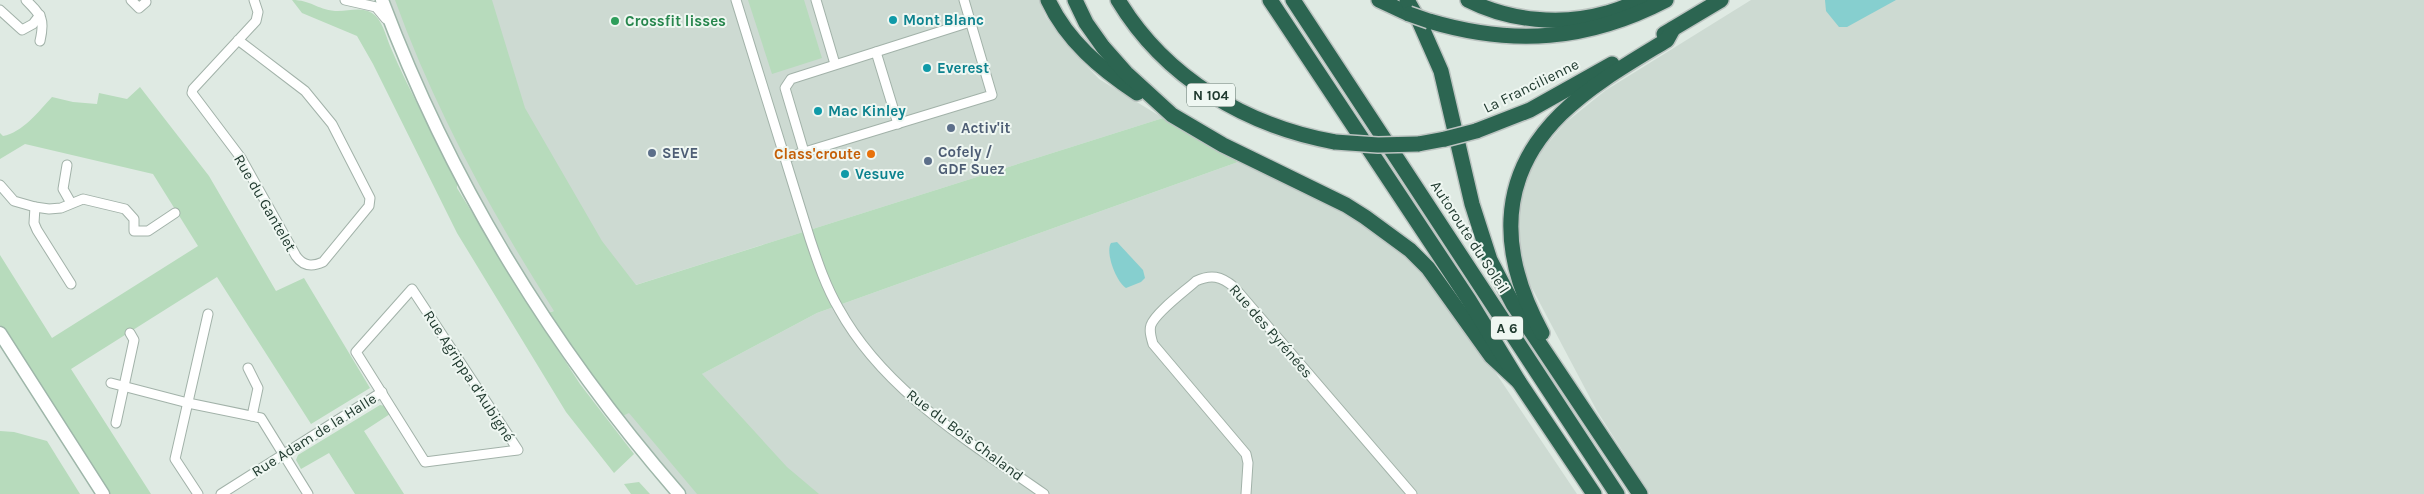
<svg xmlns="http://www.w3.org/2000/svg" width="2424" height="494" viewBox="0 0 2424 494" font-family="Karla,sans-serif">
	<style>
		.built { fill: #cddad2 }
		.green { fill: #b7dbbc }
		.water { fill: #86cfcf }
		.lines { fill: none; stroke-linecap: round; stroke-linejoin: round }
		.street-casing { stroke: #a2b2a9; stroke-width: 11 }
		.secondary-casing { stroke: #9eb6a9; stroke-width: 15 }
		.highway-casing { stroke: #bcc4c1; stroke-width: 18 }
		.street { stroke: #fff; stroke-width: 9 }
		.secondary { stroke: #fff; stroke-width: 12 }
		.highway { stroke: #2c6551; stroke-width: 15 }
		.highway-bridge-casing { stroke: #bcc4c1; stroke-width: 18; stroke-linecap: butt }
		.highway-bridge { stroke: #2c6551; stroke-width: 15 }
		.culture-dot { fill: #0f9aa8; stroke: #eff7f2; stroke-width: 2 }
		.leisure-dot { fill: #2e9e5b; stroke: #eff7f2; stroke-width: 2 }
		.service-dot { fill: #5c6f8a; stroke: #eff7f2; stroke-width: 2 }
		.food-dot { fill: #e8710a; stroke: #eff7f2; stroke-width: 2 }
		.labels { text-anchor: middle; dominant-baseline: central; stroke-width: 4; stroke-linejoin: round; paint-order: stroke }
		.shield { fill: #eff7f2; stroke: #5e736a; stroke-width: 1 }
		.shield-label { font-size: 14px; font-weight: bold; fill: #203a2f }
		.culture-label { font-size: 15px; font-weight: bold; fill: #0d838f; stroke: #eff7f2; text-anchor: start }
		.leisure-label { font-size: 15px; font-weight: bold; fill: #27864d; stroke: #eff7f2; text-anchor: start }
		.street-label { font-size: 15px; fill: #203a2f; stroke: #eff7f2 }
		.service-label { font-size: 15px; font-weight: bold; fill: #4e5e75; stroke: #eff7f2; text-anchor: start }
		.food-label { font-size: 15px; font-weight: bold; fill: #c56008; stroke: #eff7f2; text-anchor: end }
	</style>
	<rect width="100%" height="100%" fill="#dfeae3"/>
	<g class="built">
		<polygon points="385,0 1039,0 1046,17 1065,43 1099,79 1163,118 544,314 457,167"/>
		<polygon points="1751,0 2424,0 2424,494 1650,494 1597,411 1523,271 1517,237 1521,202 1529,175 1543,149 1565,123 1606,90"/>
		<polygon points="1238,162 1353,217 1395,247 1419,269 1475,342 1577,494 680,494 619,418 817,313"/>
	</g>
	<g class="green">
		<path d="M292 0C311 0 316 9 335 11 347 12 360 6 372 13 382 19 386 36 390 46 410 93 435 137 457 183V188L532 310 580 384 634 454 614 473 566 412 457 233 373 64 357 36 302 13Z"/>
		<path d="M395 0H492L525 108 602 241 636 285 1163 118 1238 162 817 313 702 374 787 467 819 494H697L629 413 619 418 544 314 554 311C491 212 435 110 395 0Z"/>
		<polygon points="748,0 804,0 822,58 772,74"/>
		<path d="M140 87 209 176 276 291 304 278 370 388 311 424 217 277 71 369 151 494H108L0 325V255L52 338 198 246 153 174 25 144 0 159V133L3 136C22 133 39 111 52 97L73 102 97 104 99 93 127 99Z"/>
		<polygon points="380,405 385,406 390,414 364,431 404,494 355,494 329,453 301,469 296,460 298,455"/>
		<polygon points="0,431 14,432 47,441 80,494 0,494"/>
		<polygon points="639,482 650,494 631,494 624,484"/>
	</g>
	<g class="water">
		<polygon points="1825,0 1896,0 1847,27 1839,27 1826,11"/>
		<path d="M1117 242 1143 270 1145 278 1141 282 1126 288C1116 282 1105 252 1111 243Z"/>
	</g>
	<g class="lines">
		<g class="street-casing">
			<g id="street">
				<path d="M26 0C42 16 45 19 40 41"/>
				<polyline points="131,0 139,8 146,2"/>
				<polyline points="345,0 376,7 386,19"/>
				<path d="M736 0 810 239C818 263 826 287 839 309 884 391 970 442 1044 494"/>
				<polyline points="816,0 835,64"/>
				<polyline points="0,10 22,30 33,24 40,15"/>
				<path d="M238 40 305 91 332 124 370 198 369 206 323 262C312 267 303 266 296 256L241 158 192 93 193 89 256 21 258 12 254 0"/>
				<polyline points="876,52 898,124"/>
				<polyline points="804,152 785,88 791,79 970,22"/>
				<polyline points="785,158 992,95 964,0"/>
				<polyline points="67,165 63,189 71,203"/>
				<polyline points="0,185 14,201 35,207 49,209 61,208 83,199 125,209 134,219 134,231 148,231 175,213"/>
				<polyline points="35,207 34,223 37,230 71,284"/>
				<polygon points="412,289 518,450 425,462 356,352"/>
				<polyline points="248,368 258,388 252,416"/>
				<polyline points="111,383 188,403 261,418 308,494"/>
				<polyline points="116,423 134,340 130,333"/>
				<polyline points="198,494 175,459 208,314"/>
				<polyline points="221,494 382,392"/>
				<path d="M1246 494 1248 463 1246 454 1153 344C1151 337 1149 331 1151 325 1156 312 1185 291 1196 281 1211 274 1221 276 1234 287L1412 494"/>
			</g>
		</g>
		<g class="secondary-casing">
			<g id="secondary">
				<path d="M382 0C450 181 552 348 679 494"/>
				<polyline points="0,333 103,494"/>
			</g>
		</g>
		<g class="highway-casing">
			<g id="highway">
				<path d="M1048 0C1067 41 1101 69 1137 93"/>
				<polyline points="1075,0 1086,23 1103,47 1126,73 1172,115 1223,145 1346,205 1365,217 1410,250 1428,268 1491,356 1519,382"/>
				<path d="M1118 0C1165 78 1246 126 1335 142"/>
				<polyline points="1270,0 1469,300 1519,382 1594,494"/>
				<polyline points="1293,0 1617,494"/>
				<polyline points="1379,0 1409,14"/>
				<polyline points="1407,0 1419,21 1441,71 1472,204 1490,260 1513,304 1640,494"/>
				<path d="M1468 0C1509 21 1562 26 1607 13 1619 10 1631 4 1643 0"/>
				<path d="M1429 21C1513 46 1587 41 1666 0"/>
				<polyline points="1664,34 1721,0"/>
				<polyline points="1476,131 1530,110 1612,64"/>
				<polyline points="1418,144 1445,139"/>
				<path d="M1542 333C1500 256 1495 179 1561 114 1592 84 1631 62 1667 40L1673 29"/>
			</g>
		</g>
		<use href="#street" class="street"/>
		<use href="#secondary" class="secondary"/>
		<use href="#highway" class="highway"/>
		<g class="highway-bridge-casing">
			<g id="highway-bridge">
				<polyline points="1409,14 1429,21"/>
				<polyline points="1445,139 1476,131"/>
				<polyline points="1335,142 1378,145 1418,144"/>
			</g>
		</g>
		<use href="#highway-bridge" class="highway-bridge"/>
	</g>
	<g class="culture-dot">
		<circle cx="893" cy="20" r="5"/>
		<circle cx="927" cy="68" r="5"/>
		<circle cx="818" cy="111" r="5"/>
		<circle cx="845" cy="174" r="5"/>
	</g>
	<circle class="leisure-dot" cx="615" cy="21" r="5"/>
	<g class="service-dot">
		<circle cx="951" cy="128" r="5"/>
		<circle cx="652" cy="153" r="5"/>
		<circle cx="928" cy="161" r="5"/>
	</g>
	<circle class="food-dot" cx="871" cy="154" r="5"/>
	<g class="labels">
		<g class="shield">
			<rect x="1187" y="83.5" width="48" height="23" rx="4"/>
			<rect x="1491" y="316.5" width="32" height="23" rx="4"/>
		</g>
		<g class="shield-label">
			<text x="1211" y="95">N 104</text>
			<text x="1507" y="328">A 6</text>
		</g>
		<g class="culture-label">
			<text x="903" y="20">Mont Blanc</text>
			<text x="937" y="68">Everest</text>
			<text x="828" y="111">Mac Kinley</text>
			<text x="855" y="174">Vesuve</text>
		</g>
		<g class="leisure-label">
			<text x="625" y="21">Crossfit lisses</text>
		</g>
		<g class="street-label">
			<text transform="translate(1531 86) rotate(-26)">La Francilienne</text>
			<text transform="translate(265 203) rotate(60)">Rue du Gantelet</text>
			<text transform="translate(1470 237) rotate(57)">Autoroute du Soleil</text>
			<text transform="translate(1271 331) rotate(49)">Rue des Pyrénées</text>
			<text transform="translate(469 376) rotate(57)">Rue Agrippa d'Aubigné</text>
			<text transform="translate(314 435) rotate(-32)">Rue Adam de la Halle</text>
			<text transform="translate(965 435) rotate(37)">Rue du Bois Chaland</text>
		</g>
		<g class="service-label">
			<text x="961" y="128">Activ'it</text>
			<text x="938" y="152">Cofely /<tspan x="938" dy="17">GDF Suez</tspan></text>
			<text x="662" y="153">SEVE</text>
		</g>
		<g class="food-label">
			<text x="861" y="154">Class'croute</text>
		</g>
	</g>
</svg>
